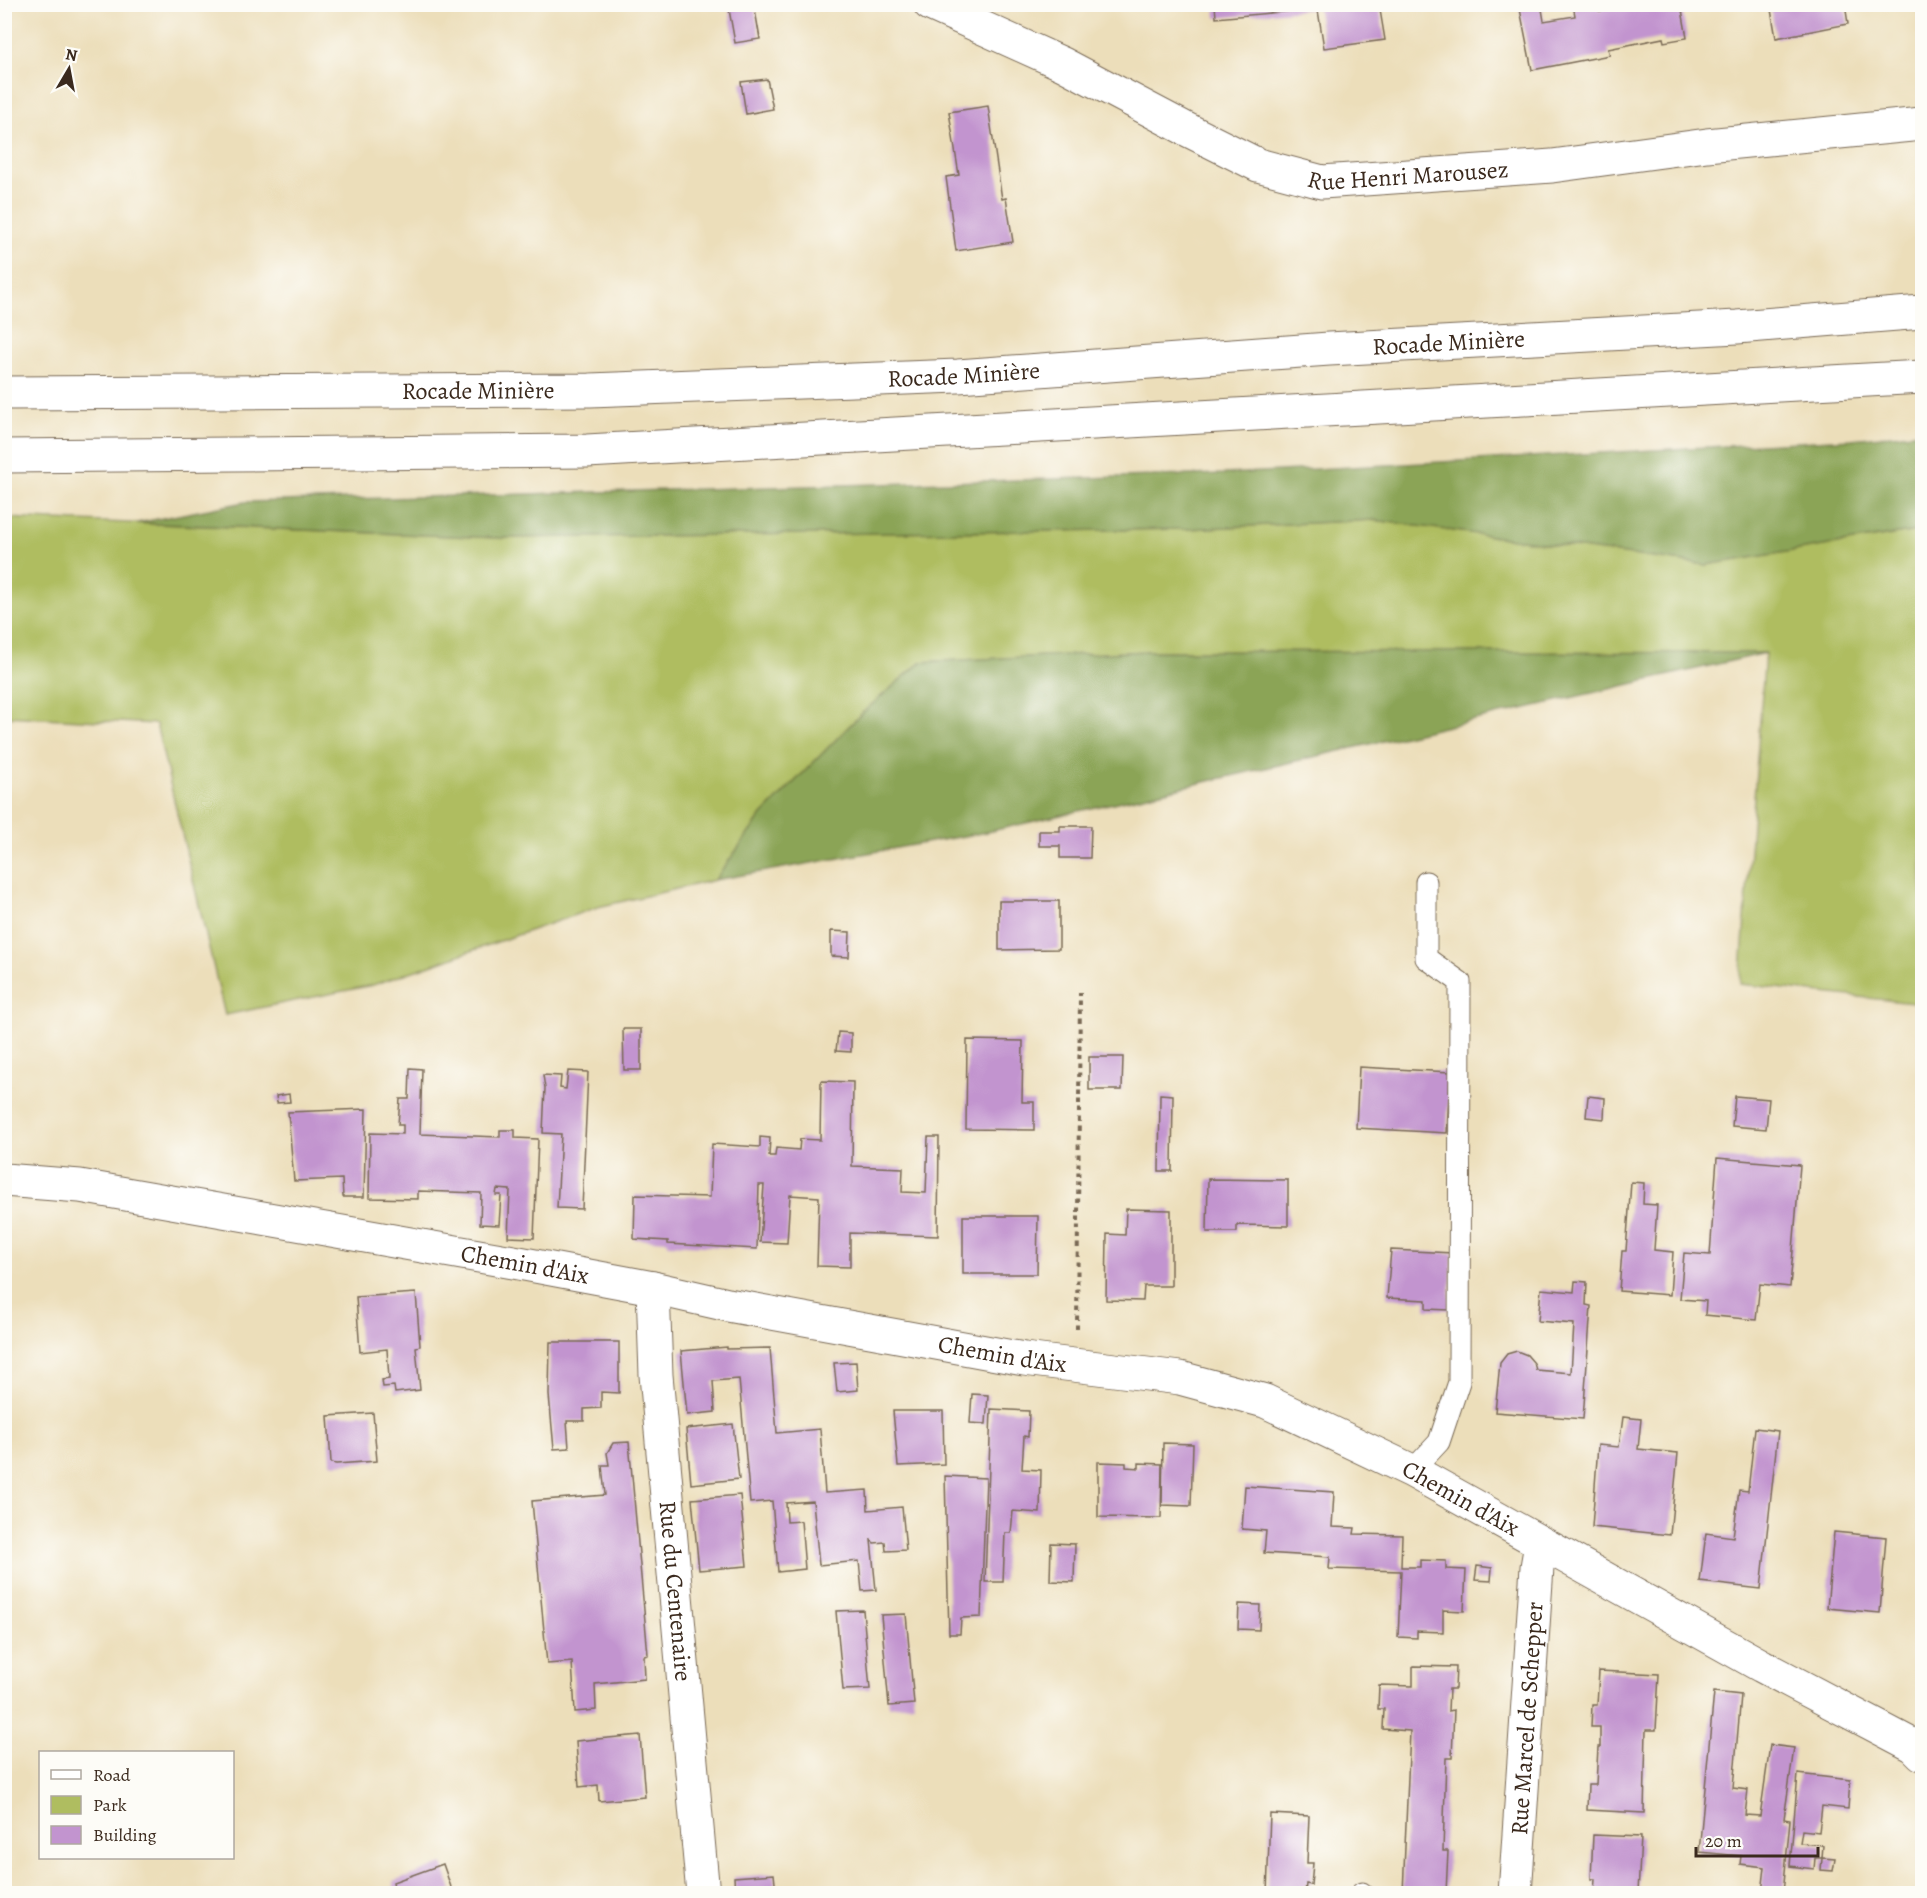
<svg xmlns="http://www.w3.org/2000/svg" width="1927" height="1898" viewBox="0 0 1927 1898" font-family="Alegreya,serif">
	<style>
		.green { fill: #afbd60; stroke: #75743f; stroke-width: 1.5 }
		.forest { fill: #8ba456; stroke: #63673a; stroke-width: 1.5 }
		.building { fill: #c294cf }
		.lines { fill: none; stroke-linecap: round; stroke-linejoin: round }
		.service-casing { stroke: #796955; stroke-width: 23 }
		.minor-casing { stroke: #796955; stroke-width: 35 }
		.motorway-casing { stroke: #796955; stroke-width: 35 }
		.path { stroke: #796955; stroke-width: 4; stroke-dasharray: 4.5 4.5; stroke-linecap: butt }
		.service { stroke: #fff; stroke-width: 21 }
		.minor { stroke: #fff; stroke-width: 33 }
		.motorway { stroke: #fff; stroke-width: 33 }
		.labels { text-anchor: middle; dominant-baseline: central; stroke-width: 4.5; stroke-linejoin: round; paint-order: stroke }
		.street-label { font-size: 24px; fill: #3b2a1e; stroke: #fdfcf7 }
	</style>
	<rect width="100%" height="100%" fill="#fdfcf7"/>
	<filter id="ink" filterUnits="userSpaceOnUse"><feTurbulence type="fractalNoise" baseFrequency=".0167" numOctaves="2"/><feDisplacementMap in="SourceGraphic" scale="12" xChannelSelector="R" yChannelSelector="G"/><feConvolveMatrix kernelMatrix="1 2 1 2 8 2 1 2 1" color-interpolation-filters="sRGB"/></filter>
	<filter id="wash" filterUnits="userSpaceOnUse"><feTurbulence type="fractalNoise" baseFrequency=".008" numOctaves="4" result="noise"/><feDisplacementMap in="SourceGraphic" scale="24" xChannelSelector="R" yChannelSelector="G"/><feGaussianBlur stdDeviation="1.35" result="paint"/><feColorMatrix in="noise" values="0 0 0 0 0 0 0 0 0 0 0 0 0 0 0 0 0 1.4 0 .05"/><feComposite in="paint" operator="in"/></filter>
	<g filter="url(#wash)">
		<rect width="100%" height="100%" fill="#ecdeba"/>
		<polygon class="green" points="4,518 500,538 1185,529 1374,520 1706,565 1922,530 1922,1004 1740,984 1765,653 1149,651 921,662 862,713 762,815 715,880 598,907 373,985 225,1015 156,724 5,716"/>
		<g class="forest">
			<polygon points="1922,432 1922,530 1706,565 1374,520 1185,529 500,538 137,523 245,502 1225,474 1851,439"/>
			<polygon points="1149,651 1766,653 987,832 715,880 762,815 862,713 921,662"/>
		</g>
		<g id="blocks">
			<g class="building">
				<polygon points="728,4 754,4 760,39 735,43"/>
				<polygon points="1215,4 1314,4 1314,9 1216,18"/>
				<polygon points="1317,4 1379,4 1385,40 1324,48"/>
				<polygon points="1519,4 1545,4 1546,8 1542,9 1544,21 1575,16 1573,4 1598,4 1599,11 1601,11 1600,4 1681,4 1687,38 1664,42 1663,38 1608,49 1610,55 1532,70"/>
				<polygon points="1770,4 1845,4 1848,24 1776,38"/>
				<polygon points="767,79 773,109 746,114 741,82"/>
				<polygon points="988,106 1002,199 1006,198 1013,242 956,251 946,177 959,175 949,112"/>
				<polygon points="1060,826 1091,826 1090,858 1060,858 1060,846 1039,846 1039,831 1060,831"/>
				<polygon points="999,901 1059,901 1059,949 999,950"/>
				<polygon points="831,931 850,932 849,957 831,956"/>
				<polygon points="623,1029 641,1029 641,1070 624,1070"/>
				<polygon points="838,1032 851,1033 851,1052 836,1051"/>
				<polygon points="967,1040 1023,1041 1022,1102 1034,1102 1034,1130 966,1129"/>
				<polygon points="1089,1057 1123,1057 1122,1090 1089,1090"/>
				<polygon points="1359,1067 1450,1072 1447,1133 1356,1128"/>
				<polygon points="410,1068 422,1069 420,1134 500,1137 500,1130 515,1130 515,1138 538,1139 534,1238 508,1237 510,1190 497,1189 496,1195 501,1195 499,1225 480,1224 481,1193 418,1191 418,1199 369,1198 370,1133 403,1134 403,1125 398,1125 400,1099 409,1099"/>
				<polygon points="568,1071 588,1072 582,1209 557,1208 561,1134 543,1133 545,1088 543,1075 561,1076 560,1088 566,1089"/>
				<polygon points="821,1081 853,1082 852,1166 903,1168 902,1192 926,1193 928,1137 939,1137 938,1236 850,1233 850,1267 817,1266 819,1197 790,1195 787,1243 760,1242 764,1185 759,1185 757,1249 668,1244 668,1241 634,1239 635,1195 710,1197 712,1144 760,1147 760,1137 770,1138 769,1156 775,1156 776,1148 799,1150 800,1139 820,1140"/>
				<polygon points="289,1094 290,1102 277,1103 276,1096"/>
				<polygon points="1160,1094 1173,1095 1172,1171 1159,1171"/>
				<polygon points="1588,1096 1605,1098 1604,1119 1586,1117"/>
				<polygon points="1735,1096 1769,1099 1766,1129 1732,1126"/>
				<polygon points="366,1109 364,1197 343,1197 342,1179 294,1181 288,1112"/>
				<polygon points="1717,1158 1800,1165 1790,1287 1760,1284 1756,1320 1705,1315 1706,1301 1680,1299 1684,1253 1710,1255"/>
				<polygon points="1208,1179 1288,1180 1288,1226 1237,1225 1237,1232 1207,1232"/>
				<polygon points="1631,1182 1644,1183 1643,1204 1657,1205 1654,1250 1673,1252 1670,1295 1619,1291 1622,1251 1626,1251"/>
				<polygon points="1126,1209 1171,1210 1171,1286 1144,1286 1143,1301 1106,1300 1107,1234 1125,1235"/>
				<polygon points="963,1216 1038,1216 1037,1274 963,1274"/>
				<polygon points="1391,1250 1453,1253 1449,1310 1426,1309 1426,1300 1387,1298"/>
				<polygon points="1575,1281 1587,1282 1586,1305 1591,1306 1583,1419 1495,1412 1500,1363 1507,1354 1517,1351 1527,1355 1534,1363 1536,1370 1571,1373 1574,1324 1538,1321 1541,1289 1574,1292"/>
				<polygon points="416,1293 420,1346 416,1347 420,1390 395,1393 394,1386 383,1387 382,1380 389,1379 387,1349 360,1352 356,1297"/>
				<polygon points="550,1342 619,1342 619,1393 601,1392 601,1408 584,1409 584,1421 567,1421 569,1448 554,1449 549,1395"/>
				<polygon points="727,1347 727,1349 770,1348 777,1433 820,1429 825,1493 867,1490 868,1510 902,1507 906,1550 886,1551 885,1542 874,1543 871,1540 876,1590 862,1591 859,1561 819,1565 813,1501 786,1503 787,1522 801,1521 805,1569 778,1572 772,1501 750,1503 739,1379 713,1381 715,1412 687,1415 681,1351"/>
				<polygon points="856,1362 858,1390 837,1392 834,1363"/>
				<polygon points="972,1394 988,1395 986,1424 970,1423"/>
				<polygon points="991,1409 1029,1411 1028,1437 1024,1436 1022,1469 1041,1470 1040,1513 1013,1511 1011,1533 1005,1533 1003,1582 985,1582"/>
				<polygon points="893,1411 943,1411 944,1464 898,1466"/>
				<polygon points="373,1413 377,1461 336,1464 331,1463 328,1416"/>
				<polygon points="1623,1417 1641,1419 1638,1449 1678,1453 1670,1535 1592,1527 1598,1445 1619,1447"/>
				<polygon points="733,1424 739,1479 691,1484 686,1429"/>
				<polygon points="1755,1428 1778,1431 1761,1589 1700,1582 1706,1533 1733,1537 1739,1490 1748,1491"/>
				<polygon points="629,1442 648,1655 644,1656 645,1679 595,1684 596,1710 575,1712 572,1662 547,1664 532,1501 605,1495 602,1465 609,1465 607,1453 613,1443"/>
				<polygon points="1163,1443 1193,1444 1191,1506 1162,1505"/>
				<polygon points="1098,1462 1126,1463 1126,1467 1139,1468 1139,1463 1162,1464 1161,1518 1098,1517"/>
				<polygon points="945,1476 986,1478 981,1617 961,1618 960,1634 949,1634"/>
				<polygon points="1245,1486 1334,1492 1332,1527 1355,1528 1354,1534 1402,1535 1401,1567 1420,1567 1420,1560 1446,1561 1446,1569 1466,1570 1464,1611 1443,1610 1443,1632 1417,1631 1417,1638 1398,1637 1401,1571 1329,1569 1330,1557 1264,1553 1266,1531 1242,1529"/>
				<polygon points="740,1495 747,1566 699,1570 692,1499"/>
				<polygon points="1834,1532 1886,1537 1880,1613 1827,1608"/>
				<polygon points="1051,1543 1075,1544 1074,1582 1050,1581"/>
				<polygon points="1477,1566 1492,1568 1491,1581 1475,1580"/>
				<polygon points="1239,1604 1260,1605 1259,1630 1238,1629"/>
				<polygon points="863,1610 870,1689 843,1690 836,1611"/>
				<polygon points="906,1614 914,1704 889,1706 881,1615"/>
				<polygon points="1413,1666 1456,1667 1455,1689 1449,1689 1448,1711 1454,1710 1452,1758 1446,1758 1443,1851 1448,1851 1446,1893 1403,1893 1410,1731 1383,1729 1384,1709 1378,1709 1379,1685 1413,1686"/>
				<polygon points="1599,1671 1659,1674 1656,1730 1646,1730 1644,1813 1587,1810 1588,1785 1596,1785 1598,1747 1600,1747 1600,1727 1591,1727 1592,1705 1597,1705"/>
				<polygon points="1714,1692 1741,1695 1733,1788 1748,1790 1745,1815 1760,1816 1770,1745 1794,1748 1784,1819 1790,1820 1783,1893 1762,1893 1765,1867 1740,1864 1741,1856 1699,1852"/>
				<polygon points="640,1735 645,1797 599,1801 598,1785 579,1787 576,1741"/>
				<polygon points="1798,1774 1850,1780 1848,1809 1822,1806 1819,1832 1802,1830 1800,1843 1823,1845 1822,1858 1815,1858 1814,1869 1790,1866"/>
				<polygon points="1270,1814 1309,1816 1307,1863 1313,1863 1311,1885 1306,1884 1305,1893 1267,1893"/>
				<polygon points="1593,1835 1641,1837 1638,1893 1594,1893 1595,1879 1591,1879"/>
				<polygon points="1822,1858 1835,1859 1833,1871 1821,1870"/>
				<polygon points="443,1864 452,1890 443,1893 395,1893 393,1882"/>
				<polygon points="774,1874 776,1893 735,1893 734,1877"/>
			</g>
		</g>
	</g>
	<g filter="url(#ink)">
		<use href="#blocks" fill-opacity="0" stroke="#796955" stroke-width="1.5"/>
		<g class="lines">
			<g class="service-casing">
				<g id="service">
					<polyline points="1412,1471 1439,1442 1459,1382 1460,982 1426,958 1426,882"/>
					<polyline points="1362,1894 1362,1893"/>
				</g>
			</g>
			<g class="minor-casing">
				<g id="minor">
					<path id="s1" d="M930 4 1063 64 1186 129 1258 165 1322 182 1552 166 1707 145 1922 124"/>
					<path id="s2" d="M4 1180 80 1186 519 1263 653 1288 728 1305 1024 1359 1180 1378 1265 1401 1412 1471 1762 1666 1914 1746 1922 1754"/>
					<path id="s3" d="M653 1288 656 1375 703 1894"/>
					<path id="s4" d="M1515 1894 1537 1567 1541 1544"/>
				</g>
			</g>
			<g class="motorway-casing">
				<g id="motorway">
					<path id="s5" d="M4 393 590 390 958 376 1329 349 1737 327 1922 312"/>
					<polyline points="4,456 587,451 1922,377"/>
				</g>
			</g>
			<polyline class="path" points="1077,1329 1080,993"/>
			<use href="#service" class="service"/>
			<use href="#minor" class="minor"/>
			<use href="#motorway" class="motorway"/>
		</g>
	</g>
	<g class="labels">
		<g class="street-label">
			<text stroke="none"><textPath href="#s1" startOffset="518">Rue Henri Marousez</textPath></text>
			<text stroke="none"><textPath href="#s5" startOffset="1446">Rocade Minière</textPath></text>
			<text stroke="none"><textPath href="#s5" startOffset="960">Rocade Minière</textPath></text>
			<text stroke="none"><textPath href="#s5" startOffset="474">Rocade Minière</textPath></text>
			<text stroke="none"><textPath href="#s2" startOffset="528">Chemin d'Aix</textPath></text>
			<text stroke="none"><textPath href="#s2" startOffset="1014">Chemin d'Aix</textPath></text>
			<text stroke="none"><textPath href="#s2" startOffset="1500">Chemin d'Aix</textPath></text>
			<text stroke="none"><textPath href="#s3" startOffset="304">Rue du Centenaire</textPath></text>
			<text stroke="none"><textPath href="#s4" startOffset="176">Rue Marcel de Schepper</textPath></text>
		</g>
	</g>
	<rect width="1927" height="1898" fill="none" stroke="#fdfcf7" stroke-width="24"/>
	<rect x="39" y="1751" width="195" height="108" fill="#fdfcf7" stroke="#afa8a0" stroke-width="1.5"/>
	<rect x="51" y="1770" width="30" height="9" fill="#ffffff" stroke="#afa8a0" stroke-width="1.5"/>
	<text x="93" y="1781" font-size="18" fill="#3b2a1e">Road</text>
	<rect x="51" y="1796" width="30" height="18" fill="#afbd60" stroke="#afa8a0" stroke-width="1.5"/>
	<text x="93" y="1811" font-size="18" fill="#3b2a1e">Park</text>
	<rect x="51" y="1826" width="30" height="18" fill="#c294cf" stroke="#afa8a0" stroke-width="1.5"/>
	<text x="93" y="1841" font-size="18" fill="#3b2a1e">Building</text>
	<g transform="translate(69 69) rotate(10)" stroke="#fdfcf7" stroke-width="4.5" paint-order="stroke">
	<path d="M0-4.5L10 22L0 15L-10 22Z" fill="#3b2a1e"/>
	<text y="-9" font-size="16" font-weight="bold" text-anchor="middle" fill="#3b2a1e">N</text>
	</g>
	<path d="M1696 1847v9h122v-9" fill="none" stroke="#3b2a1e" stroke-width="3"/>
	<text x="1705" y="1847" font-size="18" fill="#3b2a1e" stroke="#fdfcf7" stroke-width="4.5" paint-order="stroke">20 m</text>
</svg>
